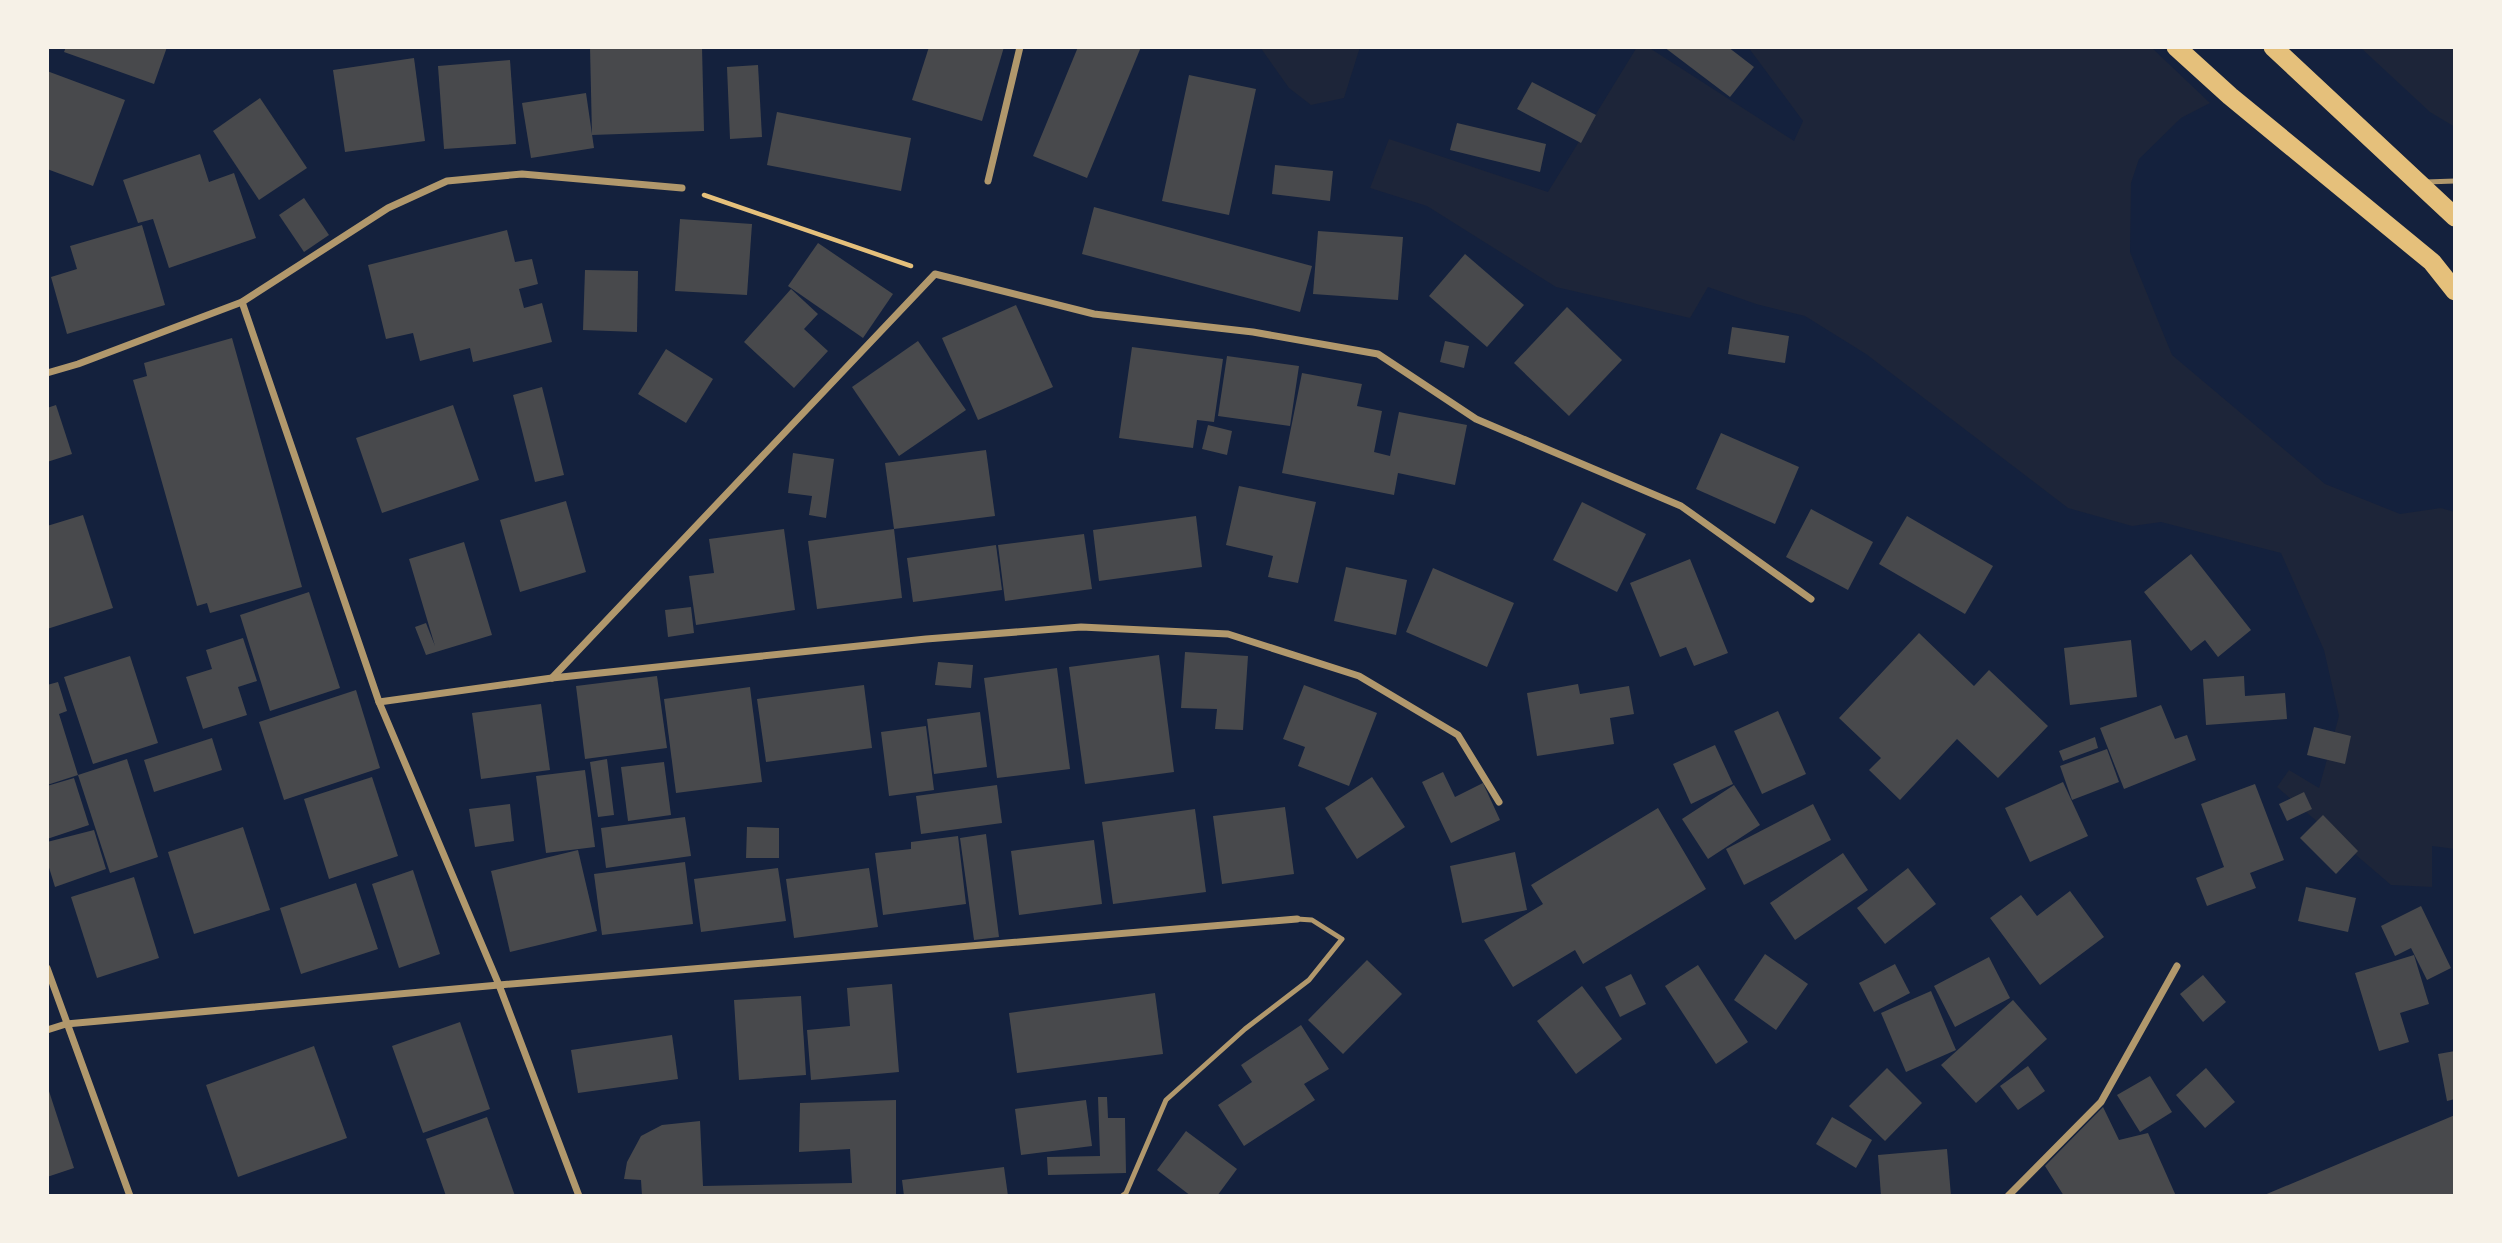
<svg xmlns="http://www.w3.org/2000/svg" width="2502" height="1243" viewBox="0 0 2502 1243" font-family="Lato,sans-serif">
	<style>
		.green { fill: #1d2539 }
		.building { fill: #48494c }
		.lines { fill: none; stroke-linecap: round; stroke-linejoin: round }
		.path { stroke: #e5c07b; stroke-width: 4.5 }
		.service { stroke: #b1986c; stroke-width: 5 }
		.minor { stroke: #b1986c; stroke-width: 7 }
		.trunk { stroke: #e5c07b; stroke-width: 19 }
	</style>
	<rect width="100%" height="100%" fill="#14213d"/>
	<g class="green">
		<polygon points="1260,47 1360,47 1344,98 1311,105 1289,88"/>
		<polygon points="1637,47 1648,47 1794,141 1803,121 1748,47 2151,47 2210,103 2181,118 2139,159 2131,183 2130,252 2172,355 2325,484 2400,514 2441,508 2455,512 2455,849 2432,846 2432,887 2391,885 2277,787 2289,770 2319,788 2339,716 2324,650 2281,553 2161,522 2132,526 2068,508 1866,354 1805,316 1756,304 1708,287 1690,318 1556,287 1427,206 1370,188 1389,139 1548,192"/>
		<polygon points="2360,47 2455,47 2455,127 2430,112"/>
	</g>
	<g class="building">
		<polygon points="66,47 167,47 154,84 64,52"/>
		<polygon points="590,47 702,47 704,131 592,135"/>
		<polygon points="929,47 1004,47 982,121 912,100"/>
		<polygon points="1078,47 1141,47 1087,178 1033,156"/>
		<polygon points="1664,47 1728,47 1754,67 1730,97"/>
		<polygon points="414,58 425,141 345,152 333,70"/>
		<polygon points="510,60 516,144 444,149 438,66"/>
		<polygon points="758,65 762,137 730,139 727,67"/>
		<polygon points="47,71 125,100 93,186 47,169"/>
		<polygon points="1189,75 1256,89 1229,215 1162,201"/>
		<polygon points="1532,82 1596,115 1581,143 1517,109"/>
		<polygon points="586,93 594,148 531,158 522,103"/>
		<polygon points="260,98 307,168 259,200 213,131"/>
		<polygon points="777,112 911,138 901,191 767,165"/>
		<polygon points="1457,123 1546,144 1540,172 1450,150"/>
		<polygon points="200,154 209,182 234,173 256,238 169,268 153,219 138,223 123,180"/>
		<polygon points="1275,165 1333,171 1330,201 1272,194"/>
		<polygon points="304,198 329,235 304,252 279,215"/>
		<polygon points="1094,207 1312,266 1300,312 1082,254"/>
		<polygon points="680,219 752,224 747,295 675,291"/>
		<polygon points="142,225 165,305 67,334 51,277 77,269 70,246"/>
		<polygon points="507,230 515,262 532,259 538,284 519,289 524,308 542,303 552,342 473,362 470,348 420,361 413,333 386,339 368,265"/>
		<polygon points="1318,231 1403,237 1398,300 1313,294"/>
		<polygon points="818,243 893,294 863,338 788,286"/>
		<polygon points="1465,254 1524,305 1487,347 1429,296"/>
		<polygon points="585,270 638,271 637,332 583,330"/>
		<polygon points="791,289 818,314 804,329 828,351 794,388 744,342"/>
		<polygon points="1016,305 1053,387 978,420 942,338"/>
		<polygon points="1567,307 1622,360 1569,416 1514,363"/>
		<polygon points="1732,327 1789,336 1785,363 1728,354"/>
		<polygon points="232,338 302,587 210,613 207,603 197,606 133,380 147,376 144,363"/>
		<polygon points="918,341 966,410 899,456 852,387"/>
		<polygon points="1445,341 1469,346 1464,368 1440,362"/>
		<polygon points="1132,347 1223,359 1214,422 1197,420 1193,448 1119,438"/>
		<polygon points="666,349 713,379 686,423 638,394"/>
		<polygon points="1227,356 1299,366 1290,426 1218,416"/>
		<polygon points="1302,373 1362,384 1357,406 1382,411 1374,452 1390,456 1399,412 1467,425 1455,485 1398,473 1394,495 1282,473"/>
		<polygon points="542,387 564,475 535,482 513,395"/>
		<polygon points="56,405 72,454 47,462 47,408"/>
		<polygon points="453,405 479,480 382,513 356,438"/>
		<polygon points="1208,425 1232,431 1227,455 1202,449"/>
		<polygon points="1721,433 1799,467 1775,524 1696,489"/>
		<polygon points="986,450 995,516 894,529 885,463"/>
		<polygon points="793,453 834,459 826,518 809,515 812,496 788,493"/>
		<polygon points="1239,486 1316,502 1298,583 1268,577 1273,556 1226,545"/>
		<polygon points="566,501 586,572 520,592 500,520"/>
		<polygon points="1582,502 1646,534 1617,592 1553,560"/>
		<polygon points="1811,509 1873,542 1848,590 1786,557"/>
		<polygon points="83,515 113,608 47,629 47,526"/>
		<polygon points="1196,516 1202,567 1099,581 1093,530"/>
		<polygon points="1907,516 1993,566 1965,614 1879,564"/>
		<polygon points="784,529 795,610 696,625 689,576 714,573 709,539"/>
		<polygon points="894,529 902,598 817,609 808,541"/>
		<polygon points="1084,534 1092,589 1005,601 998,545"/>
		<polygon points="464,542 492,635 426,655 415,627 426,623 435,646 409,559"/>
		<polygon points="996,545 1002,590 913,602 907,558"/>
		<polygon points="2191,554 2251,630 2218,657 2205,640 2191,651 2144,592"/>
		<polygon points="1690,559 1728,653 1694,666 1686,647 1660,657 1630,583"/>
		<polygon points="1346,567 1407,580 1396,635 1334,621"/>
		<polygon points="1433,568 1514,603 1487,667 1406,632"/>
		<polygon points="309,592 340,688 270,711 240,615"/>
		<polygon points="691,607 694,633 668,637 665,610"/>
		<polygon points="1919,633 1974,686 1989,670 2048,726 1998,778 1957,739 1900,800 1869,770 1881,758 1839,718"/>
		<polygon points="243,638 257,681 238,687 247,715 203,729 186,677 212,669 206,650"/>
		<polygon points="2131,640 2137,697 2070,705 2064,648"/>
		<polygon points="1185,652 1248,656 1243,730 1215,729 1217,709 1181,708"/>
		<polygon points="1159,655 1174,772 1085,784 1069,667"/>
		<polygon points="130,656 158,743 93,764 64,677"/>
		<polygon points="938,662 973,665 971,688 935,685"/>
		<polygon points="1057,668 1070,769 997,778 984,678"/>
		<polygon points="657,676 667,748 585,759 576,686"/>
		<polygon points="2244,676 2245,696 2285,693 2287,719 2206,725 2203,679"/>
		<polygon points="58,682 67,711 59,714 78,775 47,785 47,685"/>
		<polygon points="1578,684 1580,694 1629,686 1634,714 1610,718 1614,744 1537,756 1527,693"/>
		<polygon points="864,685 872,748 766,762 757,699"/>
		<polygon points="1304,685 1377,713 1349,786 1298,766 1305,747 1283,739"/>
		<polygon points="750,687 762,782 676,793 664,699"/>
		<polygon points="356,690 380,768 284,800 259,722"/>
		<polygon points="541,704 550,770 481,779 472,713"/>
		<polygon points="2161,705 2175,739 2187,735 2196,760 2124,789 2100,728"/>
		<polygon points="1778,711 1806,774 1762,794 1734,731"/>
		<polygon points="980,712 987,767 934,774 927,719"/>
		<polygon points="926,726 934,790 889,796 881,732"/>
		<polygon points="2314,727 2351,736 2345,764 2307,755"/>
		<polygon points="2095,737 2098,748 2063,761 2059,751"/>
		<polygon points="212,738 222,770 154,792 144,760"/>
		<polygon points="1715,745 1733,784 1691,804 1673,764"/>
		<polygon points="2107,749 2119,782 2072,800 2060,766"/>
		<polygon points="127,759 158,857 110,873 78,775"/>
		<polygon points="607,759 614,815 598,817 590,762"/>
		<polygon points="664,762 671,815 628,821 621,767"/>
		<polygon points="585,770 595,847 546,853 536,776"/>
		<polygon points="1443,772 1455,797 1483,783 1500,820 1451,843 1422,782"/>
		<polygon points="372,777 398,856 329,879 304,799"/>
		<polygon points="1372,777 1405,827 1357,859 1325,808"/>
		<polygon points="74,778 89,825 47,839 47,786"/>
		<polygon points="2063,782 2088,836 2030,862 2005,808"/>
		<polygon points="2255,784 2284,860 2250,873 2256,888 2207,906 2196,878 2224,867 2201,804"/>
		<polygon points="997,785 1002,823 921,834 916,796"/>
		<polygon points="1734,785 1760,825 1708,859 1682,819"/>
		<polygon points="2304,792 2312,809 2287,821 2279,804"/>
		<polygon points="510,804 514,841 475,847 469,809"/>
		<polygon points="1813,804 1831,840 1744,885 1726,849"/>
		<polygon points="1285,807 1294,874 1222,884 1213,816"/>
		<polygon points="1658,808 1706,889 1583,964 1575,950 1513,987 1484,940 1543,904 1531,885"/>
		<polygon points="1195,809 1206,892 1113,904 1102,822"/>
		<polygon points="2323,815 2358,851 2336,874 2300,838"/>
		<polygon points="685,817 691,856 606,868 601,828"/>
		<polygon points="243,827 270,910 194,934 168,852"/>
		<polygon points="747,827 779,828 779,858 746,858"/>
		<polygon points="94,830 106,869 55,887 47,861 47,842"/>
		<polygon points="986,834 999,937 974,940 960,838"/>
		<polygon points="958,836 966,904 883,915 875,853 911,849 911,842"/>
		<polygon points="1094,840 1102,904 1019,915 1011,851"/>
		<polygon points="578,850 597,931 510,952 491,871"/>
		<polygon points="1515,852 1527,910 1462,923 1450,866"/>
		<polygon points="1843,853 1868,890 1795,940 1770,903"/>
		<polygon points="685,862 693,924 602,935 594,874"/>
		<polygon points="778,868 786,921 701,932 694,879"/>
		<polygon points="869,868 878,927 794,938 786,879"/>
		<polygon points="1908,868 1936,904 1885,944 1857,908"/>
		<polygon points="413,870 440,954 399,968 372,884"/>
		<polygon points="134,877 159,958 97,978 71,897"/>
		<polygon points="356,883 378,949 301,974 280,908"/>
		<polygon points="2306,887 2356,898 2348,932 2298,921"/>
		<polygon points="2070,891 2104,937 2040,985 1990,918 2021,895 2037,916"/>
		<polygon points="2421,906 2451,968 2427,980 2411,948 2395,956 2381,926"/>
		<polygon points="1765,954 1808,984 1776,1030 1734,1000"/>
		<polygon points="2414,955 2429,1004 2400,1013 2409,1042 2379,1051 2355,973"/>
		<polygon points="1989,957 2010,998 1955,1027 1934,986"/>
		<polygon points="1367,960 1402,994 1343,1054 1308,1020"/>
		<polygon points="1895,964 1910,993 1874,1012 1859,983"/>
		<polygon points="1698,965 1748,1042 1716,1064 1665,986"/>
		<polygon points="1631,974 1646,1004 1620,1017 1605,987"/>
		<polygon points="2203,975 2226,1002 2203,1022 2180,994"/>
		<polygon points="892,984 899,1072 811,1080 807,1030 850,1026 847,988"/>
		<polygon points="1582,986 1622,1039 1576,1074 1537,1021"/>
		<polygon points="1931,991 1956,1050 1906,1072 1881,1013"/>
		<polygon points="1155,993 1163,1054 1017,1073 1009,1013"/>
		<polygon points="801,996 806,1075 739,1080 734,1000"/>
		<polygon points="2013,1000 2047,1039 1976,1103 1941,1065"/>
		<polygon points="460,1022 490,1109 423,1133 392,1046"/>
		<polygon points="1301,1025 1329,1069 1304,1084 1315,1100 1244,1146 1218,1105 1252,1082 1241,1065"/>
		<polygon points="672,1035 678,1079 578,1093 571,1050"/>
		<polygon points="314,1046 347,1138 238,1177 206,1085"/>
		<polygon points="2455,1051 2455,1099 2447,1101 2438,1054"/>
		<polygon points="2028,1066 2045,1091 2018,1110 2000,1086"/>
		<polygon points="1887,1068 1922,1103 1885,1141 1849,1106"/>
		<polygon points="2206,1068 2235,1102 2205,1128 2176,1095"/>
		<polygon points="2150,1076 2172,1112 2140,1132 2117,1095"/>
		<polygon points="47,1085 74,1168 47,1177"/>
		<polygon points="1098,1097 1107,1097 1108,1118 1125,1118 1126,1173 1048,1175 1047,1157 1100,1156"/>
		<polygon points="896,1100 896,1196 642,1196 641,1180 624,1179 627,1162 641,1136 662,1125 700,1121 703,1186 852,1183 850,1149 799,1152 800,1103"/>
		<polygon points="1086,1100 1092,1146 1021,1155 1015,1109"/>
		<polygon points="2103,1107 2119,1140 2148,1133 2176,1196 2064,1196 2045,1166"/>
		<polygon points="2455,1115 2455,1196 2262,1196"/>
		<polygon points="487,1117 515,1196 446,1196 426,1139"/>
		<polygon points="1832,1117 1872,1140 1856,1168 1816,1144"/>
		<polygon points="1186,1131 1237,1169 1217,1196 1191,1196 1157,1170"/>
		<polygon points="1947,1149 1951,1196 1881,1196 1878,1155"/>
		<polygon points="1004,1167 1008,1196 904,1196 902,1180"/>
	</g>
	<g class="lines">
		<polyline class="path" points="704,195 911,266"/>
		<g class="service">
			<polyline points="2426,182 2455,181"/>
			<polyline points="1122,1196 1126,1193 1166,1100 1245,1029 1309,980 1342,939 1312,920 1297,919"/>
		</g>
		<g class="minor">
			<polyline points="988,181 1020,47"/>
			<polyline points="242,302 379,702 499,985 579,1196"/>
			<polyline points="47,373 78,364 242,302 388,208 447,181 522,174 682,188"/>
			<polyline points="552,678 935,274 1094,314 1253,332 1378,354 1476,419 1681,506 1811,599"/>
			<polyline points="379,702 552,678 926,639 1081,627 1228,634 1359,676 1458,735 1499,802"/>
			<polyline points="47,968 130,1196"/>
			<polyline points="47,1030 66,1024 499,985 1297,919"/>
			<polyline points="2008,1196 2101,1102 2177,966"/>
		</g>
		<g class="trunk">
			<polyline points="2176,47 2230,96 2432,262 2455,291"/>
			<polyline points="2273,47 2455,217"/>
		</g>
	</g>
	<rect width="2502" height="1243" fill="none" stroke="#f6f1e7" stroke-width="98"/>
</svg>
